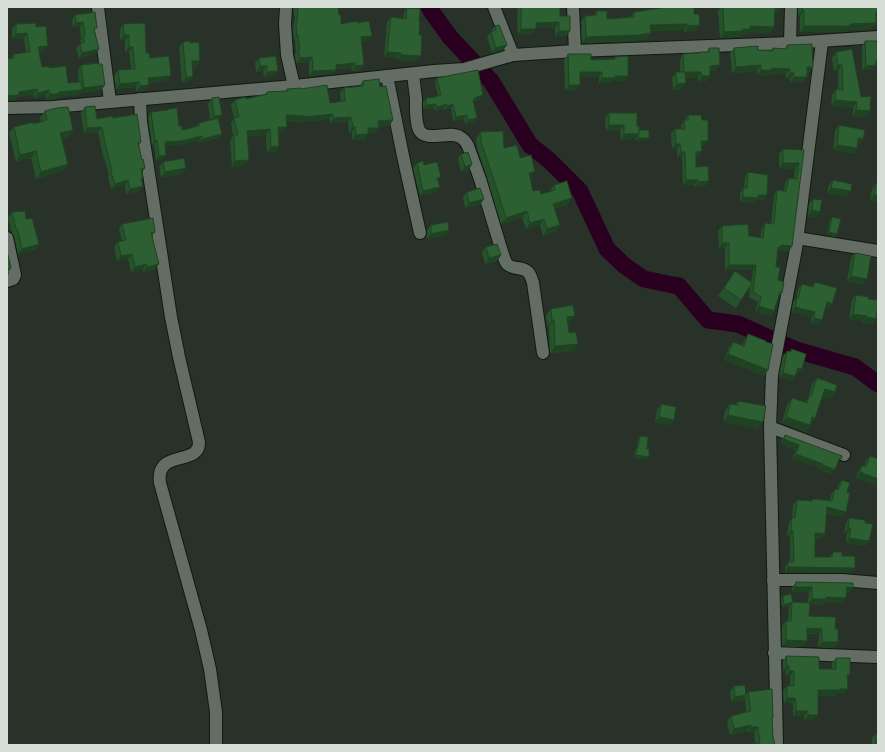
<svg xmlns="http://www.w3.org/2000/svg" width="885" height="752" viewBox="0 0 885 752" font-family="Cabin,sans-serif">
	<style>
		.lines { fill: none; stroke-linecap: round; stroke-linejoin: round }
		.river { stroke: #290020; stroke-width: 17 }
		.minor-casing { stroke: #111912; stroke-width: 14 }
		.minor { stroke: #636d63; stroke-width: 12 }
		.wall { fill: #26522b }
		.shaded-wall { fill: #1f4223 }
		.building { fill: #2c5f32; stroke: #1f4223 }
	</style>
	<rect width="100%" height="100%" fill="#293229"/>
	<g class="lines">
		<polyline class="river" points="429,7 431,11 450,37 491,81 530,145 550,161 580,191 607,249 625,266 644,279 673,285 679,286 708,320 738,324 796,350 855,367 878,384"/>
		<g class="minor-casing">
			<g id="minor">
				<polyline points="98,7 99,16 110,101"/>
				<polyline points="286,7 285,24 287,55 294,86"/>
				<polyline points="494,7 513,55"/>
				<polyline points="573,7 575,51"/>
				<polyline points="790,43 791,7"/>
				<path d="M413 74C414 82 415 90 416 99 416 108 415 121 419 130 426 143 449 130 460 137 464 139 466 142 468 146L480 179 503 255C504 258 505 261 507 264 512 270 522 266 528 272 531 275 532 280 533 283L543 353"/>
				<polyline points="387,76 403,156 420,233"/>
				<path d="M140 99 141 122 171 317 179 357 199 442C200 467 155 448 160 483L201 630 210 669 216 712V745"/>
				<polyline points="7,108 53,107 294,86 434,71 464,69 513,55 575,51 790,43 878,37"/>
				<polyline points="7,238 15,275 13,279 7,281"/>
				<polyline points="797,238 878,251"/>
				<polyline points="770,427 844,455"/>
				<polyline points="773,580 842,580 878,583"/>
				<polyline points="774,653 878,657"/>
				<polyline points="777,745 770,427 772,375 796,249 822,42"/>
			</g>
		</g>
		<use href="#minor" class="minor"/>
	</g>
	<g class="wall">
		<polygon points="293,7 338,7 339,15 341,24 357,23 372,36 368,40 361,41 361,70 352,71 351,68 336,69 333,74 309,76 309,62 296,63 295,55 296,52 295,40 294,40 293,27 294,25 294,21 295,20"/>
		<polygon points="517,7 560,7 560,16 567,36 555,36 555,28 536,28 536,29 532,34 518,35 517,18 518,17"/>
		<polygon points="721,7 780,7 776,14 775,14 774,27 770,33 748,32 746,35 741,35 739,37 720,38 718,11"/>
		<polygon points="798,7 878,7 878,17 876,17 876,23 872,29 847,30 846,32 800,32 800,16 798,16"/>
		<polygon points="407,8 419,21 417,61 397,60 397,58 384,57 387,22 391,17 403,19 404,13"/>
		<polygon points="596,11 607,19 630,17 634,12 694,14 700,25 695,31 684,32 684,30 651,31 651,33 647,39 634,41 582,43 581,22 585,16 594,16"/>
		<polygon points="75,15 95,32 95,54 79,58 76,49 80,44 81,44 80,40 81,39 80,27 73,27 72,20"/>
		<polygon points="16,24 36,27 44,51 39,52 42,67 49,68 68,83 79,82 78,70 81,65 105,85 101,90 80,93 78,95 57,97 55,99 46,100 46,96 34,98 33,95 17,97 15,100 11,58 14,54 26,52 24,39 12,39 12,29"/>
		<polygon points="123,24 146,53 167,81 149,83 145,90 136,91 136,87 116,89 114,76 118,70 131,69 129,52 125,52 125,40 120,40 120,29"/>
		<polygon points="495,26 507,45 503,50 492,53 487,37"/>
		<polygon points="865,41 878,51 878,66 876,66 872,70 862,70 862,46"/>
		<polygon points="183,42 190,43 197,66 192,67 189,82 182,83 179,47"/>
		<polygon points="787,45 809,73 807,73 807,77 803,82 790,82 790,79 786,79 786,74 770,74 768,76 757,75 757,71 732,73 730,53 734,48 758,50 772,50 773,48 785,49"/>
		<polygon points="709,48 716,70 710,71 710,76 707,81 698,82 698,77 685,78 682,89 673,90 672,78 676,72 680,72 680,60 683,54 699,53 700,52 707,52"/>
		<polygon points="836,52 861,97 866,117 852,116 853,108 831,106 832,95 836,89 838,89 838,70 834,71 832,58"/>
		<polygon points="568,54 591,60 613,60 615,57 625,81 612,81 611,83 599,83 599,77 580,77 580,85 576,90 565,91 564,60"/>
		<polygon points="259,58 278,71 274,76 264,77 263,71 256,72 255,63"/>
		<polygon points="437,78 480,99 474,101 473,102 474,122 465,124 464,119 453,121 451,108 444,110 444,108 435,111 434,108 423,109 423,102 426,98 434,97 438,96 435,82"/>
		<polygon points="363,81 380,87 393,120 389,126 378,126 375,133 368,134 365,140 352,140 352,132 349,133 348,122 330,123 329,119 301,122 287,121 283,132 279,132 279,146 276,152 267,152 266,135 247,136 245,166 232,167 230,141 233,136 231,123 234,118 231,105 235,100 246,99 265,95 267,92 286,91 287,89 301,89 330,103 341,102 340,93 344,88 359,86"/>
		<polygon points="212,98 222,115 218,120 222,134 219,138 199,143 199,141 178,145 165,146 163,159 156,160 154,145 152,145 148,117 151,112 167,110 168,109 182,130 196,126 199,123 210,120 208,104"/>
		<polygon points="85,107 97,119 113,118 141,142 139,145 142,160 145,168 142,172 141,180 139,191 126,194 125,185 111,189 108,177 109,175 102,152 98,132 84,134 81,112"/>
		<polygon points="45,111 73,130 68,137 62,138 68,164 63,171 36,179 31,158 16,162 9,133 14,127 41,122 40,118"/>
		<polygon points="609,113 637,126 639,130 647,141 636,141 636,138 635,139 621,140 620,130 606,131 605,118"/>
		<polygon points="688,115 702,120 705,146 702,146 702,151 699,156 696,157 696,167 709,181 705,186 694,187 694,185 683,185 682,157 677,157 677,149 672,149 671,134 675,129 681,129 681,126"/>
		<polygon points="839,125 863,139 859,144 857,144 857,148 853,153 833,150 835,131"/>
		<polygon points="480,132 520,158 530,178 533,191 541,194 549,192 554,185 572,198 567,205 555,208 556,232 543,236 540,225 526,229 522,218 501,224 487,177 477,148 476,139"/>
		<polygon points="783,149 804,150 792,246 788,252 779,250 777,252 776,267 778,280 782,293 778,298 771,316 755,311 758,302 749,297 750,286 736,308 718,296 735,271 751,282 753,270 725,270 725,248 719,249 718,231 722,226 749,236 760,238 762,228 765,223 771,224 774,195 777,190 784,191 785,183 789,178 794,178 795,169 779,168 779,154"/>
		<polygon points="461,154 469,170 461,172 458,159"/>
		<polygon points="163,162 186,168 182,174 161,178 159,167"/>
		<polygon points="417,163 424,165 441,177 438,181 440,187 436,192 420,196 413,168"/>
		<polygon points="748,172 763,200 756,200 754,203 740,202 740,193 744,188 745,177"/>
		<polygon points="833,180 847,197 827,193 829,185"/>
		<polygon points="876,183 878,202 870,200 872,189"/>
		<polygon points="467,192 480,205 465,208 463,197"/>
		<polygon points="813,199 820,212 816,217 808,216 809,204"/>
		<polygon points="12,212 26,219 39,244 36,249 18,254 14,236 12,233 8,218"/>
		<polygon points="832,217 837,234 835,237 827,235 830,220"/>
		<polygon points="122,224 155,232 152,236 155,269 143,272 143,269 131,272 128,259 117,261 114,247 118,242 122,241 119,229"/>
		<polygon points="431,225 449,230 446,235 427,239 427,231"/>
		<polygon points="486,247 501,255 497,261 485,264 482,253"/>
		<polygon points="855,253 863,285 847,281 851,258"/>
		<polygon points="815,282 829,309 826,308 822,320 819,325 810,323 812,317 792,312 793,302 796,299 798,289 802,284 811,287"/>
		<polygon points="856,295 868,299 872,324 863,323 863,321 849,319 852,300"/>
		<polygon points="551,309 570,323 568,323 569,333 573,351 550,353 549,327 548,327 546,316"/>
		<polygon points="748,334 766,342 768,370 764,376 724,360 729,347 733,342 742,346"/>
		<polygon points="791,349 798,374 796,373 795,376 792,381 779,377 783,356 787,351 790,352"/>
		<polygon points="817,378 835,392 830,399 822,396 815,418 805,432 782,423 787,405 792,398 805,402 808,398 812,384"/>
		<polygon points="738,401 763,422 757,429 723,422 725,411 730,404 735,405"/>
		<polygon points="661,404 674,420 670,425 655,422 657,410"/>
		<polygon points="785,435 837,464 832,474 819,470 820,468 792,459 796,450 780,444 782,440"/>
		<polygon points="640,436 647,449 647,459 634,458 635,450 637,448 638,439"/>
		<polygon points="870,456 878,459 878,481 875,485 856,478 858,471 862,465 864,466 866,461"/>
		<polygon points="842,480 847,492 846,512 842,517 826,513 825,534 821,539 815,539 815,557 829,557 833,552 842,556 851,573 785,572 785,567 788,562 790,562 790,536 787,536 789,523 792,518 793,505 797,500 811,501 813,499 830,500 831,495 835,489 837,490 838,485"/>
		<polygon points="849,518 869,541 865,546 846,543 847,533 844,533 846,523"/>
		<polygon points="796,582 853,588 849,593 847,593 843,603 824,602 823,605 809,604 809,616 835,629 838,642 834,648 818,647 819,634 807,634 803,647 782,646 782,626 786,621 788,621 789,607 790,605 782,607 781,599 783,596 793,602 808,602 809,592 792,592 792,588"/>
		<polygon points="786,656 819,669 832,669 832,663 836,658 850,674 847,678 844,694 837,694 836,696 818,696 814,720 804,720 804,716 793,716 793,704 791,704 791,703 784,703 783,691 787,686 790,686 790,676 786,676 786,671 783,671 783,661"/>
		<polygon points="734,686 746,695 748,692 773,718 772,719 773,737 775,745 746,745 755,743 754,733 747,733 747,731 730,735 727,722 731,716 746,712 745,698 743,701 731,702 730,692"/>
		<polygon points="876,733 878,745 872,745 872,738"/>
	</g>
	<g class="shaded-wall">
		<polygon points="781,8 776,14 770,15 775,9"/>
		<polygon points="802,10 804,10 800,16 798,16"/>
		<polygon points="876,12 878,12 878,17 872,18"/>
		<polygon points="83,22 80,27 73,27 76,23"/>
		<polygon points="559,22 555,28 532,28 536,23"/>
		<polygon points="876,23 872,29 847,30 846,32 800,32 804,26"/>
		<polygon points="688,24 684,30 646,31 650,25"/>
		<polygon points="700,25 695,31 684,32 688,26"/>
		<polygon points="750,26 774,27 770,33 748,32 746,35 741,35 739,37 720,38 724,32 743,29"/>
		<polygon points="521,29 536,29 532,34 518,35"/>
		<polygon points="559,31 570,31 567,36 555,36"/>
		<polygon points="27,33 24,39 12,39 16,34"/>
		<polygon points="651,33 647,39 634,41 582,43 586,37"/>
		<polygon points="124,35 129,35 125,40 120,40"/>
		<polygon points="297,35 298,35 295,40 294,40"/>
		<polygon points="372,36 368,40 358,42 361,37"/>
		<polygon points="507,45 503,50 492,53 496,48"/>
		<polygon points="48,46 44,51 35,52 38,47"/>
		<polygon points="129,47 133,47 129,52 125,52"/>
		<polygon points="99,49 95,54 79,58 82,53"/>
		<polygon points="387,52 401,53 397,58 384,57"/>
		<polygon points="401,55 421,56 417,61 397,60"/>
		<polygon points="312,57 309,62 296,63 300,58"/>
		<polygon points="192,61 200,61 197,66 188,67"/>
		<polygon points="876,61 878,61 878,66 876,66 872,70 862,70 866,66"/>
		<polygon points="355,63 351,68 333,69 336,65"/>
		<polygon points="364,65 361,70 352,71 355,66"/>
		<polygon points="720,65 716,70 706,71 710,66"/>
		<polygon points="761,65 757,71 732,73 736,67"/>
		<polygon points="838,65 842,65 838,70 834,71"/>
		<polygon points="260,66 267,66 263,71 256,72"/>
		<polygon points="807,67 813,67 809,73 803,73"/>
		<polygon points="772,68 790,69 786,74 770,74 768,76 757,75 761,70"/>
		<polygon points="336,70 333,74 309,76 313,71"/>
		<polygon points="278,71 274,76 264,77 267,72"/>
		<polygon points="580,72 602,72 599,77 576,77"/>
		<polygon points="685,72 701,72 698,77 681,78"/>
		<polygon points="790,73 794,73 790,79 786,79"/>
		<polygon points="171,76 167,81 144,84 148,78"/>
		<polygon points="615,76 628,76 625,81 612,81 611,83 599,83 602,78"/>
		<polygon points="702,76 710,76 707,81 698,82"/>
		<polygon points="186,77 193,77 189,82 182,83"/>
		<polygon points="794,77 807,77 803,82 790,82"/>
		<polygon points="139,82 136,87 116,89 120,84"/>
		<polygon points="686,83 682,89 673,90 677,84"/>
		<polygon points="105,85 101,90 80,93 84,88"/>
		<polygon points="149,85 145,90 136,91 140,86"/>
		<polygon points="569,85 580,85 576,90 565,91"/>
		<polygon points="37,89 33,95 17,97 15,100 7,101 7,96 19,92"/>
		<polygon points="49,90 46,96 34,98 38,93"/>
		<polygon points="82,90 78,95 57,97 55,99 46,100 50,94 59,92"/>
		<polygon points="483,95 480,99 474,101 472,104 474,98"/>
		<polygon points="835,100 857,102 853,108 831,106"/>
		<polygon points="436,104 434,108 423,109 426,105"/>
		<polygon points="447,104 444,108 435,111 437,107"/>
		<polygon points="453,104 451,108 444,110 447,106"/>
		<polygon points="856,110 870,111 866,117 852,116"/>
		<polygon points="333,114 329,119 301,122 305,117"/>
		<polygon points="222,115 218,120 210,121 214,116"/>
		<polygon points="286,115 305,116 301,122 283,120"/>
		<polygon points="467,115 464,119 453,121 456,117"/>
		<polygon points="351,117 348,122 330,123 334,118"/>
		<polygon points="477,118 474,122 465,124 468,120"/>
		<polygon points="393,120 389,126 374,127 378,121"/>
		<polygon points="609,125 624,125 620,130 606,131"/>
		<polygon points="102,127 98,132 84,134 87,128"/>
		<polygon points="278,127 287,127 283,132 274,132"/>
		<polygon points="353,127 355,127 352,132 349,133"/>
		<polygon points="368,128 379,128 375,133 364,134"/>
		<polygon points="270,129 266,135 243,136 247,131"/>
		<polygon points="73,130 68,137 55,140 60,133"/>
		<polygon points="222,134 219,138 199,143 202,139"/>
		<polygon points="368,134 365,140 352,140 356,135"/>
		<polygon points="624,134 639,134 635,139 621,140"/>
		<polygon points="202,136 199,141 178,145 162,147 165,142"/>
		<polygon points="638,138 649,138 647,141 636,141"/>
		<polygon points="858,138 863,139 859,144 854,144"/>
		<polygon points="157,140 154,145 152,145 155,141"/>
		<polygon points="701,141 708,141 705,146 698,146"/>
		<polygon points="676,144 680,144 677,149 672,149"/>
		<polygon points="837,145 857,148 853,153 833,150"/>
		<polygon points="279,146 276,152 267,152 271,147"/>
		<polygon points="36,151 31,158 16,162 20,155"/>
		<polygon points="702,151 699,156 692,157 696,152"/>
		<polygon points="681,152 685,152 682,157 677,157"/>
		<polygon points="166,155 163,159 156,160 159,156"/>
		<polygon points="249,160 245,166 232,167 235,161"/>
		<polygon points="783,163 799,163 795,169 779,168"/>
		<polygon points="68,164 63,171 36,179 41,172"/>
		<polygon points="472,164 469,170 461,172 465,167"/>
		<polygon points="145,168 141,173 141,169"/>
		<polygon points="186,168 182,174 161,178 165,172"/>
		<polygon points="535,171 530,178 524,179 529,173"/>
		<polygon points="441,177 437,182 437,178"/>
		<polygon points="128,180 125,185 111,189 115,184"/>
		<polygon points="686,180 698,180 694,185 683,185"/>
		<polygon points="709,181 705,186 694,187 698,182"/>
		<polygon points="143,186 139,191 126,194 130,189"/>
		<polygon points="440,187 436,192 420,196 423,191"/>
		<polygon points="831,188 851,191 847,197 827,193"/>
		<polygon points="758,195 767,195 763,200 756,200 754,203 740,202 743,197"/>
		<polygon points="874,195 878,195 878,202 870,200"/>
		<polygon points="572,198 567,205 549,210 553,204"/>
		<polygon points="484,199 480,205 465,208 469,203"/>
		<polygon points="812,210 820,212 816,217 808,216"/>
		<polygon points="527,211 522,218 501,224 506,218"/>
		<polygon points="544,219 540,225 526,229 530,223"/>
		<polygon points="560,225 556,232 543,236 547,229"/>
		<polygon points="449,230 446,235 427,239 431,234"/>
		<polygon points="829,232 837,234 835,237 827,235"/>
		<polygon points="722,243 729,243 725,248 719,249"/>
		<polygon points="39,244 36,249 18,254 22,249"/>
		<polygon points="781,245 792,246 788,252 779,250 777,253 778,247"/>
		<polygon points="132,254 128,259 117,261 121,256"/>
		<polygon points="501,255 497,261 485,264 489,258"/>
		<polygon points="146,264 143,269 131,272 135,267"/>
		<polygon points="159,264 155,269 143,272 147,267"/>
		<polygon points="729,265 756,265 753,270 725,270"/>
		<polygon points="11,268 7,273 7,270"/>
		<polygon points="851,276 867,279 863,285 847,281"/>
		<polygon points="827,302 832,304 829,309 824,307"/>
		<polygon points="759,306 774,311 771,316 755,311"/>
		<polygon points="795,307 815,312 812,317 792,312"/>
		<polygon points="853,314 867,316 863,321 849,319"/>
		<polygon points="575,316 570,323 562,324 567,317"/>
		<polygon points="867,317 876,319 872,324 863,323"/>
		<polygon points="814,318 822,320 819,325 810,323"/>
		<polygon points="552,320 554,320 549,327 548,327"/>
		<polygon points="578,344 573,351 550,353 555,346"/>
		<polygon points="728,354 768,370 764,376 724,360"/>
		<polygon points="798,368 802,369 798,374 795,373"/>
		<polygon points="783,373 795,376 792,381 779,377"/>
		<polygon points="825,389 835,392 830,399 820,396"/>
		<polygon points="728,415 763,422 757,429 723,422"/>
		<polygon points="659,417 674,420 670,425 655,422"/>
		<polygon points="786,417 810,425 805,432 782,423"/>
		<polygon points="812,417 815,418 810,425"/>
		<polygon points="784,439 799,445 796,450 780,444"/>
		<polygon points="796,454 823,464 820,468 792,459"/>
		<polygon points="636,455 649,457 647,459 634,458"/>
		<polygon points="823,465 835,470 832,474 819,470"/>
		<polygon points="860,472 878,478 878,481 875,485 856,478"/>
		<polygon points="827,507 846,512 842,517 823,512"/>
		<polygon points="848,528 851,528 847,533 844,533"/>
		<polygon points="791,531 793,531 790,536 787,536"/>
		<polygon points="815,533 825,534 821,539 811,538"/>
		<polygon points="849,538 869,541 865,546 846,543"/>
		<polygon points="788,567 855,568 851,573 785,572"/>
		<polygon points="795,587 812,587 809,592 792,592"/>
		<polygon points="847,587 853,588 849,593 843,592"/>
		<polygon points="826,597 846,598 843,603 824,602 823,605 808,604 812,599"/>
		<polygon points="792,602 790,605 782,607 784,605"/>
		<polygon points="807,628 822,629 819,634 804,633"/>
		<polygon points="786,640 807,641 803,647 782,646"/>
		<polygon points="822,642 838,642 834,648 818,647"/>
		<polygon points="787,666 789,666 786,671 783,671"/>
		<polygon points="789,671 794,671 790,676 786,676"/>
		<polygon points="840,689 848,689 844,694 837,694 836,696 814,696 818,690"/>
		<polygon points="746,695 743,701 731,702 735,697"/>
		<polygon points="787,698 794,698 791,703 784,703"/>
		<polygon points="794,699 796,699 793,704 791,704"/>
		<polygon points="796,711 808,711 804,716 793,716"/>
		<polygon points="808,715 818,715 814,720 804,720"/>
		<polygon points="751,725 747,731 730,735 734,729"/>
		<polygon points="751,727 758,727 754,733 747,733"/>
	</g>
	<g class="building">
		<polygon points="297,7 338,7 339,15 341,15 341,24 357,21 357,23 369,21 372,36 361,37 364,65 355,66 355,63 336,65 336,70 313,71 312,57 300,58 298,50 300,50 298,35 297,35 296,23 297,22 297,16 298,16"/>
		<polygon points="521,7 560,7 560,16 570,16 570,31 559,31 559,22 536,23 536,29 521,29 521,13 522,13"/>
		<polygon points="667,7 694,7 694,14 699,14 700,25 688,26 688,24 650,25 651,33 638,35 586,37 585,16 597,15 596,11 607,11 607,19 634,17 634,12"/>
		<polygon points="723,7 780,7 781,8 775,9 774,27 750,26 750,29 743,29 743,31 724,32"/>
		<polygon points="802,7 878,7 878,12 876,12 876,23 850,24 850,26 804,26 804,10 802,10"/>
		<polygon points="407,8 420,9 419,21 420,22 419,35 422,35 421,56 401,55 401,53 387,52 391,17 406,19"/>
		<polygon points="95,12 97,28 94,29 99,49 82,53 80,44 85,42 83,36 85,35 83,22 76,23 75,15"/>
		<polygon points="36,23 36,27 46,26 48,46 38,47 42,67 49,66 49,68 66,66 68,83 81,82 82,90 59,92 59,94 50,94 49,90 38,93 37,89 19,92 19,95 7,96 7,59 14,58 14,54 30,52 27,33 16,34 16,24"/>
		<polygon points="145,23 146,53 149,53 150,58 169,56 171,76 148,78 149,85 140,86 139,82 120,84 118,70 135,69 133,47 129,47 129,35 124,35 123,24"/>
		<polygon points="499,25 507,45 496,48 491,32 496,30 495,26"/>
		<polygon points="190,41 190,43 199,42 200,61 192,61 193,77 186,77 183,42"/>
		<polygon points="865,41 877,41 878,61 876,61 876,65 866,66"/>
		<polygon points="812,44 813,67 807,67 807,77 794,77 794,73 790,73 790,69 772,68 772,70 761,70 761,65 736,67 734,48 758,46 758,50 773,51 773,48 787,49 787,45"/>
		<polygon points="709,48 719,48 720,65 710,66 710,76 702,76 701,72 685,72 686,83 677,84 676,72 684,72 683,54 700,53 700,52 709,52"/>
		<polygon points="852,49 861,97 871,96 870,111 856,110 857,102 835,100 836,89 843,90 842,65 838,65 836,52"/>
		<polygon points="568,54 591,54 591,60 615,59 615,57 628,56 628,76 615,76 615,78 602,78 602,72 580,72 580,85 569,85"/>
		<polygon points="276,56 278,71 267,72 267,66 260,66 259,58"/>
		<polygon points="99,63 99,64 102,64 105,85 84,88 81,65"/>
		<polygon points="478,70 483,95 474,98 474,100 473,100 477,118 468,120 467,115 456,117 453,104 447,106 447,104 437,107 436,104 426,105 426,98 434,97 441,95 437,78"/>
		<polygon points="379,79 380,87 386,86 393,120 378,121 379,128 368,128 368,134 356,135 355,127 353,127 351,117 334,118 333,114 305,117 305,116 286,115 287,127 278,127 279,146 271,147 270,129 247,131 249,160 235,161 234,135 238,135 234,118 239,117 235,100 246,97 246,99 267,94 267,92 288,91 287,89 301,88 301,89 327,85 330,103 345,101 344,88 363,86 363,81"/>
		<polygon points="219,97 222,115 214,116 212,98"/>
		<polygon points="95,106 97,119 112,116 113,118 137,114 141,142 138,143 142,160 143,159 145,168 141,169 143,178 141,178 143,186 130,189 128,180 115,184 111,172 112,171 106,147 102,127 87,128 85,107"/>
		<polygon points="68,107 73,130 60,133 68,164 41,172 36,151 20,155 14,127 33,122 33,124 47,120 45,111 57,108"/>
		<polygon points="177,108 179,126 182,126 182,130 199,126 199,123 218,118 222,134 202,139 202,136 181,141 165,142 166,155 159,156 157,140 155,141 151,112 168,110 168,109"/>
		<polygon points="609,113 637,113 637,126 639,126 639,134 624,134 624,125 609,125"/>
		<polygon points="688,115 701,115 702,120 708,120 708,141 701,141 702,151 696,152 696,167 708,166 709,181 698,182 698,180 686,180 685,152 681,152 680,144 676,144 675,129 685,129 684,120 688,120"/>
		<polygon points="839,125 865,130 863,139 858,138 857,148 837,145"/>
		<polygon points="639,130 649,130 649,138 638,138 638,136 639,134"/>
		<polygon points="503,131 504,148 517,145 520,158 531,155 535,171 529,173 533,191 540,190 541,194 555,190 554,185 567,181 572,198 553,204 560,225 547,229 544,219 530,223 527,211 506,218 491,171 481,142 480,132"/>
		<polygon points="783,149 804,150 792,246 781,245 781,247 778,247 776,267 780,267 778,280 784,282 782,293 780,292 774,311 759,306 761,297 753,292 756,265 729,265 729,243 722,243 722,226 748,224 749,236 763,238 765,223 774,224 777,190 786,191 789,178 797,179 799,163 783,163"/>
		<polygon points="468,152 472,164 465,167 461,154"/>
		<polygon points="184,158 186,168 165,172 163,162"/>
		<polygon points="423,161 424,165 437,162 441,177 437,178 440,187 423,191 417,163"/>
		<polygon points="748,172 768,175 767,195 758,195 758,198 743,197 743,188 747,188"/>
		<polygon points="833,180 852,184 851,191 831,188"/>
		<polygon points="876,183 878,184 878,195 874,195"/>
		<polygon points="480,188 484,199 469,203 467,192"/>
		<polygon points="813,199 822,200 820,212 812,210"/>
		<polygon points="25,211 26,219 32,218 39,244 22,249 18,231 16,228 12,212"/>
		<polygon points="832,217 841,219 837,234 829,232"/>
		<polygon points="153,218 155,232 151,233 159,264 147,267 146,264 135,267 132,254 121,256 118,242 126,240 122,224"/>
		<polygon points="448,222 449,230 431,234 431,225"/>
		<polygon points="497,244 501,255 489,258 486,247"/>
		<polygon points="7,251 11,268 7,270"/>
		<polygon points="855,253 871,256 867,279 851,276"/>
		<polygon points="735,271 752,283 741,300 724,288"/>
		<polygon points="815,282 837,288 832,304 827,302 822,320 814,318 815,312 795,307 797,297 798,298 802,284 813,287"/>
		<polygon points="856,295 869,297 868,299 878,300 878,306 876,319 867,317 867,316 853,314"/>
		<polygon points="573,305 575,316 567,317 569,333 576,332 578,344 555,346 554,320 552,320 551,309"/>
		<polygon points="748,334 766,341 766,342 773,344 768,370 728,354 733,342 744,346"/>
		<polygon points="791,349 806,354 802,369 798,368 795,376 783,373 787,351 791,352"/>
		<polygon points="817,378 837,385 835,392 825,389 815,418 812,417 810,425 786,417 792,398 807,403 809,396 811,396"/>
		<polygon points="738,401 766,406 763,422 728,415 730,404 738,405"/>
		<polygon points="661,404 676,407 674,420 659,417"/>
		<polygon points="785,435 842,456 841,459 839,459 835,470 823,465 823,464 796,454 799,445 784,439"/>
		<polygon points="640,436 648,437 647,449 649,449 649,457 636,455 637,448 638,448"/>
		<polygon points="870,456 878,459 878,479 860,472 862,465 866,467"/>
		<polygon points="842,480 850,483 847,492 850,493 846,512 827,507 825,534 815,533 815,557 832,557 833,552 842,552 842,556 855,556 855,568 788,567 788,562 794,562 793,531 791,531 792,517 795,518 797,500 812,501 813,499 832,501 835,489 838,490"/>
		<polygon points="849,518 865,520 865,523 873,524 869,541 849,538 851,528 848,528"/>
		<polygon points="796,582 853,583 853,588 847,587 846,598 826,597 826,599 812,599 812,587 795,587"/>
		<polygon points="791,594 793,602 784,605 783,596"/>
		<polygon points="792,602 810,603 809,616 836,617 835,629 838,629 838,642 822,642 822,629 807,628 807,641 786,640 786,621 791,621"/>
		<polygon points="786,656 819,657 819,669 836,669 836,658 850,658 850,674 847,674 848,689 840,689 840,690 818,690 818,715 808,715 808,711 796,711 796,699 794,699 794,698 787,698 787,686 794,686 794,671 789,671 789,666 787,666"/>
		<polygon points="745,685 746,695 735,697 734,686"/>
		<polygon points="772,689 773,718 772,718 773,737 775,745 747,745 760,743 758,727 751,727 751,725 734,729 731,716 751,711 748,692"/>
		<rect x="876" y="733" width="2" height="12"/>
	</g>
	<rect width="885" height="752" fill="none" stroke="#d7ddd7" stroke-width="16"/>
</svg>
